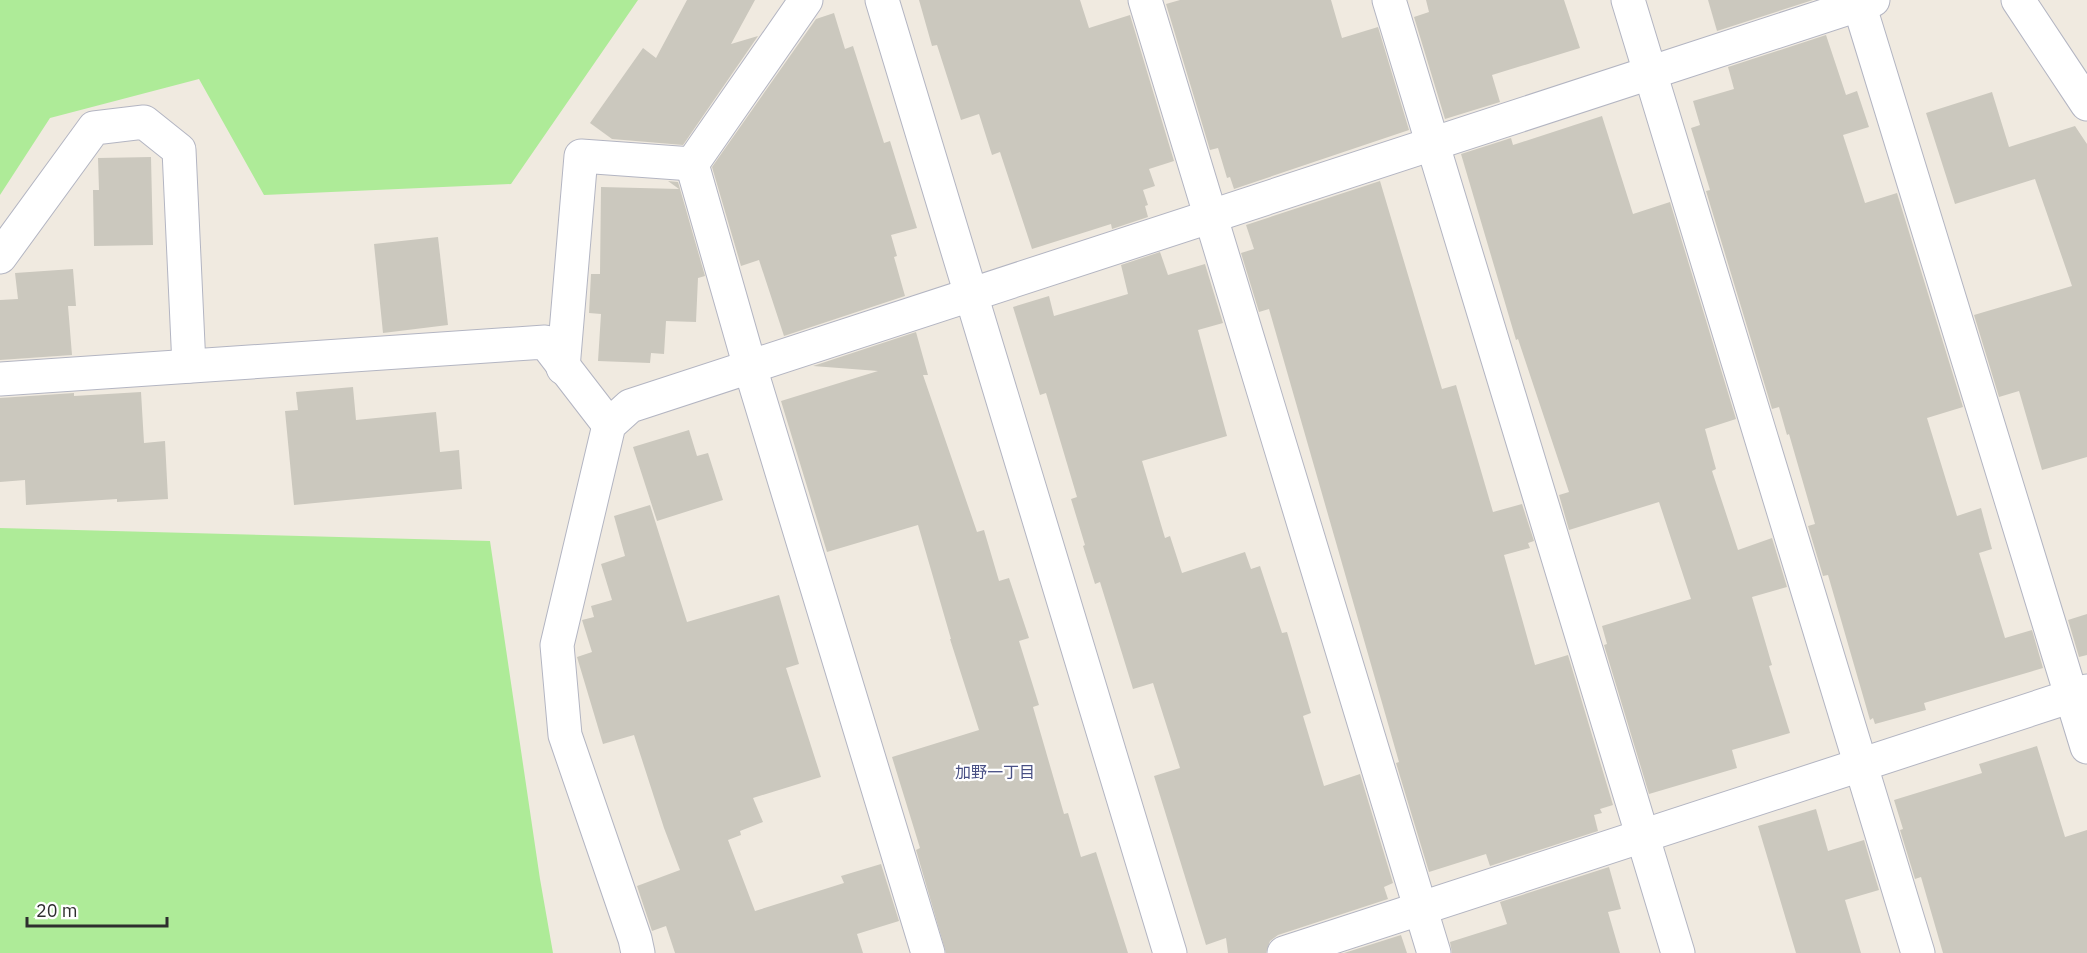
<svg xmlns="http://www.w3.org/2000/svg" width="2087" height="953" viewBox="0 0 2087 953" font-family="'IBM Plex Sans','Noto Sans JP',sans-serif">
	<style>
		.green { fill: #aeeb98 }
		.building { fill: #cbc8be }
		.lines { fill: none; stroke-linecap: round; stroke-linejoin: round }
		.minor-casing { stroke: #b3b5c2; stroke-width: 35 }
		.minor { stroke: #fff; stroke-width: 33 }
		.labels { text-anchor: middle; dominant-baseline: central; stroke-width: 4.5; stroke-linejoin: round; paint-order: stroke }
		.neighbourhood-label { font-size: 16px; fill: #484f84; stroke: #fff }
	</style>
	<rect width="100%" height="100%" fill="#f0eae0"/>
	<g class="green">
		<polygon points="0,0 638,0 511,184 264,195 199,79 50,118 0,195"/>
		<polygon points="0,528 490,541 540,879 553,953 0,953"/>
	</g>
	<g class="building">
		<polygon points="687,0 755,0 731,44 758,36 683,145 612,139 590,123 643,48 656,58"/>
		<polygon points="919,0 1080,0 1089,28 1130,15 1174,161 1149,169 1155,186 1143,190 1148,205 1145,206 1148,217 1112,229 1111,224 1032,249 1000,152 992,155 979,114 961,120 937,45 932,46"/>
		<polygon points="1180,0 1331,0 1342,38 1378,27 1409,130 1234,189 1230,177 1227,178 1218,148 1210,150 1166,4"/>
		<polygon points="1426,0 1564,0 1580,48 1492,75 1500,102 1445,119 1414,17 1429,12"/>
		<polygon points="1708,0 1813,0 1717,31"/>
		<polygon points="834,13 845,49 853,46 884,143 890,141 917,228 891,235 897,256 894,257 905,296 784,336 759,260 741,266 712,167 816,19"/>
		<polygon points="1826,35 1846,95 1857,91 1869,127 1843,135 1865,203 1897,193 1963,407 1927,418 1957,516 1981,508 1992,549 1979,553 2005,638 2032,630 2043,668 1924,703 1926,710 1875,724 1873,718 1870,720 1828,575 1823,576 1808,526 1815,524 1789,434 1787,435 1779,407 1772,409 1706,191 1710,190 1691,128 1700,125 1693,101 1734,89 1728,67"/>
		<polygon points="1992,92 2009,147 2075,126 2087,144 2087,457 2042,470 2019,391 1999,397 1974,315 2072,286 2035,179 1955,204 1926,113"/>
		<polygon points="1602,116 1633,214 1670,202 1736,419 1705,429 1716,469 1712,471 1738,550 1772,538 1787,587 1752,597 1772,665 1769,666 1790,733 1732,750 1737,768 1649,794 1604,645 1607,644 1602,626 1691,599 1659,502 1569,530 1559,495 1569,492 1518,339 1516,340 1461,154 1511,138 1513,145"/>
		<polygon points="151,157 153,245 94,246 93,190 99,190 98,158"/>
		<polygon points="668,181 678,182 705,276 698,278 696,322 666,321 664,354 651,353 650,363 598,361 601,314 589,313 591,274 600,274 601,187 679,189"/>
		<polygon points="1380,181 1442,389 1456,385 1493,512 1522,504 1534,541 1528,543 1530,548 1504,555 1535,665 1568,655 1613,805 1600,809 1602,813 1594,815 1598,831 1490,866 1486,854 1429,872 1396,763 1399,762 1269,309 1259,312 1241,253 1254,249 1246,225"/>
		<polygon points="438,237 448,325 383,333 374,244"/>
		<polygon points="1160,252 1168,275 1205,264 1223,323 1198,330 1227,436 1142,461 1165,538 1170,536 1182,573 1245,552 1251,569 1260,566 1282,633 1287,632 1311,713 1303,716 1324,786 1360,774 1393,883 1384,887 1388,899 1278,935 1270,941 1266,953 1228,953 1226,938 1206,945 1154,776 1180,768 1153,683 1133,689 1100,582 1095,584 1083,546 1085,545 1071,499 1077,497 1046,393 1040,395 1013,307 1049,296 1054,316 1128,294 1121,265"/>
		<polygon points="73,269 76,306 68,306 72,355 0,360 0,300 18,299 15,273"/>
		<polygon points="916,332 928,375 923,375 977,532 984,530 999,581 1009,578 1029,638 1019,641 1039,705 1033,707 1064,814 1068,813 1081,857 1096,852 1128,953 946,953 916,850 920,848 892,757 979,730 950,639 951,639 918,525 827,552 781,401 878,371 813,366"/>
		<polygon points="353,387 356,420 436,412 440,452 459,450 462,489 294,505 285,411 298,410 296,392"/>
		<polygon points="141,392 144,443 165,441 168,499 117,502 117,499 26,505 25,480 0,482 0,398 74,393 74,396"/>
		<polygon points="689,430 697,456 708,453 723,500 657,521 633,447"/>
		<polygon points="650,505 687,622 779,595 799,664 786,668 821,777 753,798 763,822 740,831 741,835 728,840 755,911 844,883 841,876 881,864 899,921 857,934 863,953 675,953 666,926 652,931 637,886 680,870 664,828 634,735 603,744 577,657 592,652 582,620 594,617 591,606 612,600 601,564 625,556 614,516"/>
		<polygon points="2087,614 2087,655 2079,657 2068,620"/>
		<polygon points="2037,746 2065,837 2087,830 2087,953 1943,953 1921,877 1915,879 1900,830 1903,829 1894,800 1982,773 1979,764"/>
		<polygon points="1816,809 1828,851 1864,840 1879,890 1845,900 1861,953 1796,953 1758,826"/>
		<polygon points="1609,867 1621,909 1608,912 1620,953 1452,953 1450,942 1507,924 1500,902"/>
		<polygon points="1401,935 1407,953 1344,953"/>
	</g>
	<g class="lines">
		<g class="minor-casing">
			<g id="minor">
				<polyline points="806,0 692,164 750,367 928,953"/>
				<polyline points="882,0 1170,953"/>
				<polyline points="1145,0 1434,953"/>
				<polyline points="1389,0 1678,953"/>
				<polyline points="1628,0 1918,953"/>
				<polyline points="2018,0 2087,104"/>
				<polyline points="1859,4 2087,747"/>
				<polyline points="0,257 94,128 144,122 179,150 189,366"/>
				<polyline points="563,368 581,156 692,164"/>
				<polyline points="0,379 545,342 609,425"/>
				<polyline points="638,953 635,939 565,735 557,645 609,425 630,406 1873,0"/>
				<polyline points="1284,953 2087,691"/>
			</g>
		</g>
		<use href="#minor" class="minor"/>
	</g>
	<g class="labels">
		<g class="neighbourhood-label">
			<text x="995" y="772">加野一丁目</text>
		</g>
	</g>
	<path d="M27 917v9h140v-9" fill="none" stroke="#2e2e2e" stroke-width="3"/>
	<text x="36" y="917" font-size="18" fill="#2e2e2e" stroke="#ffffff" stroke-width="4.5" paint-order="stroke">20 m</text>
</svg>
